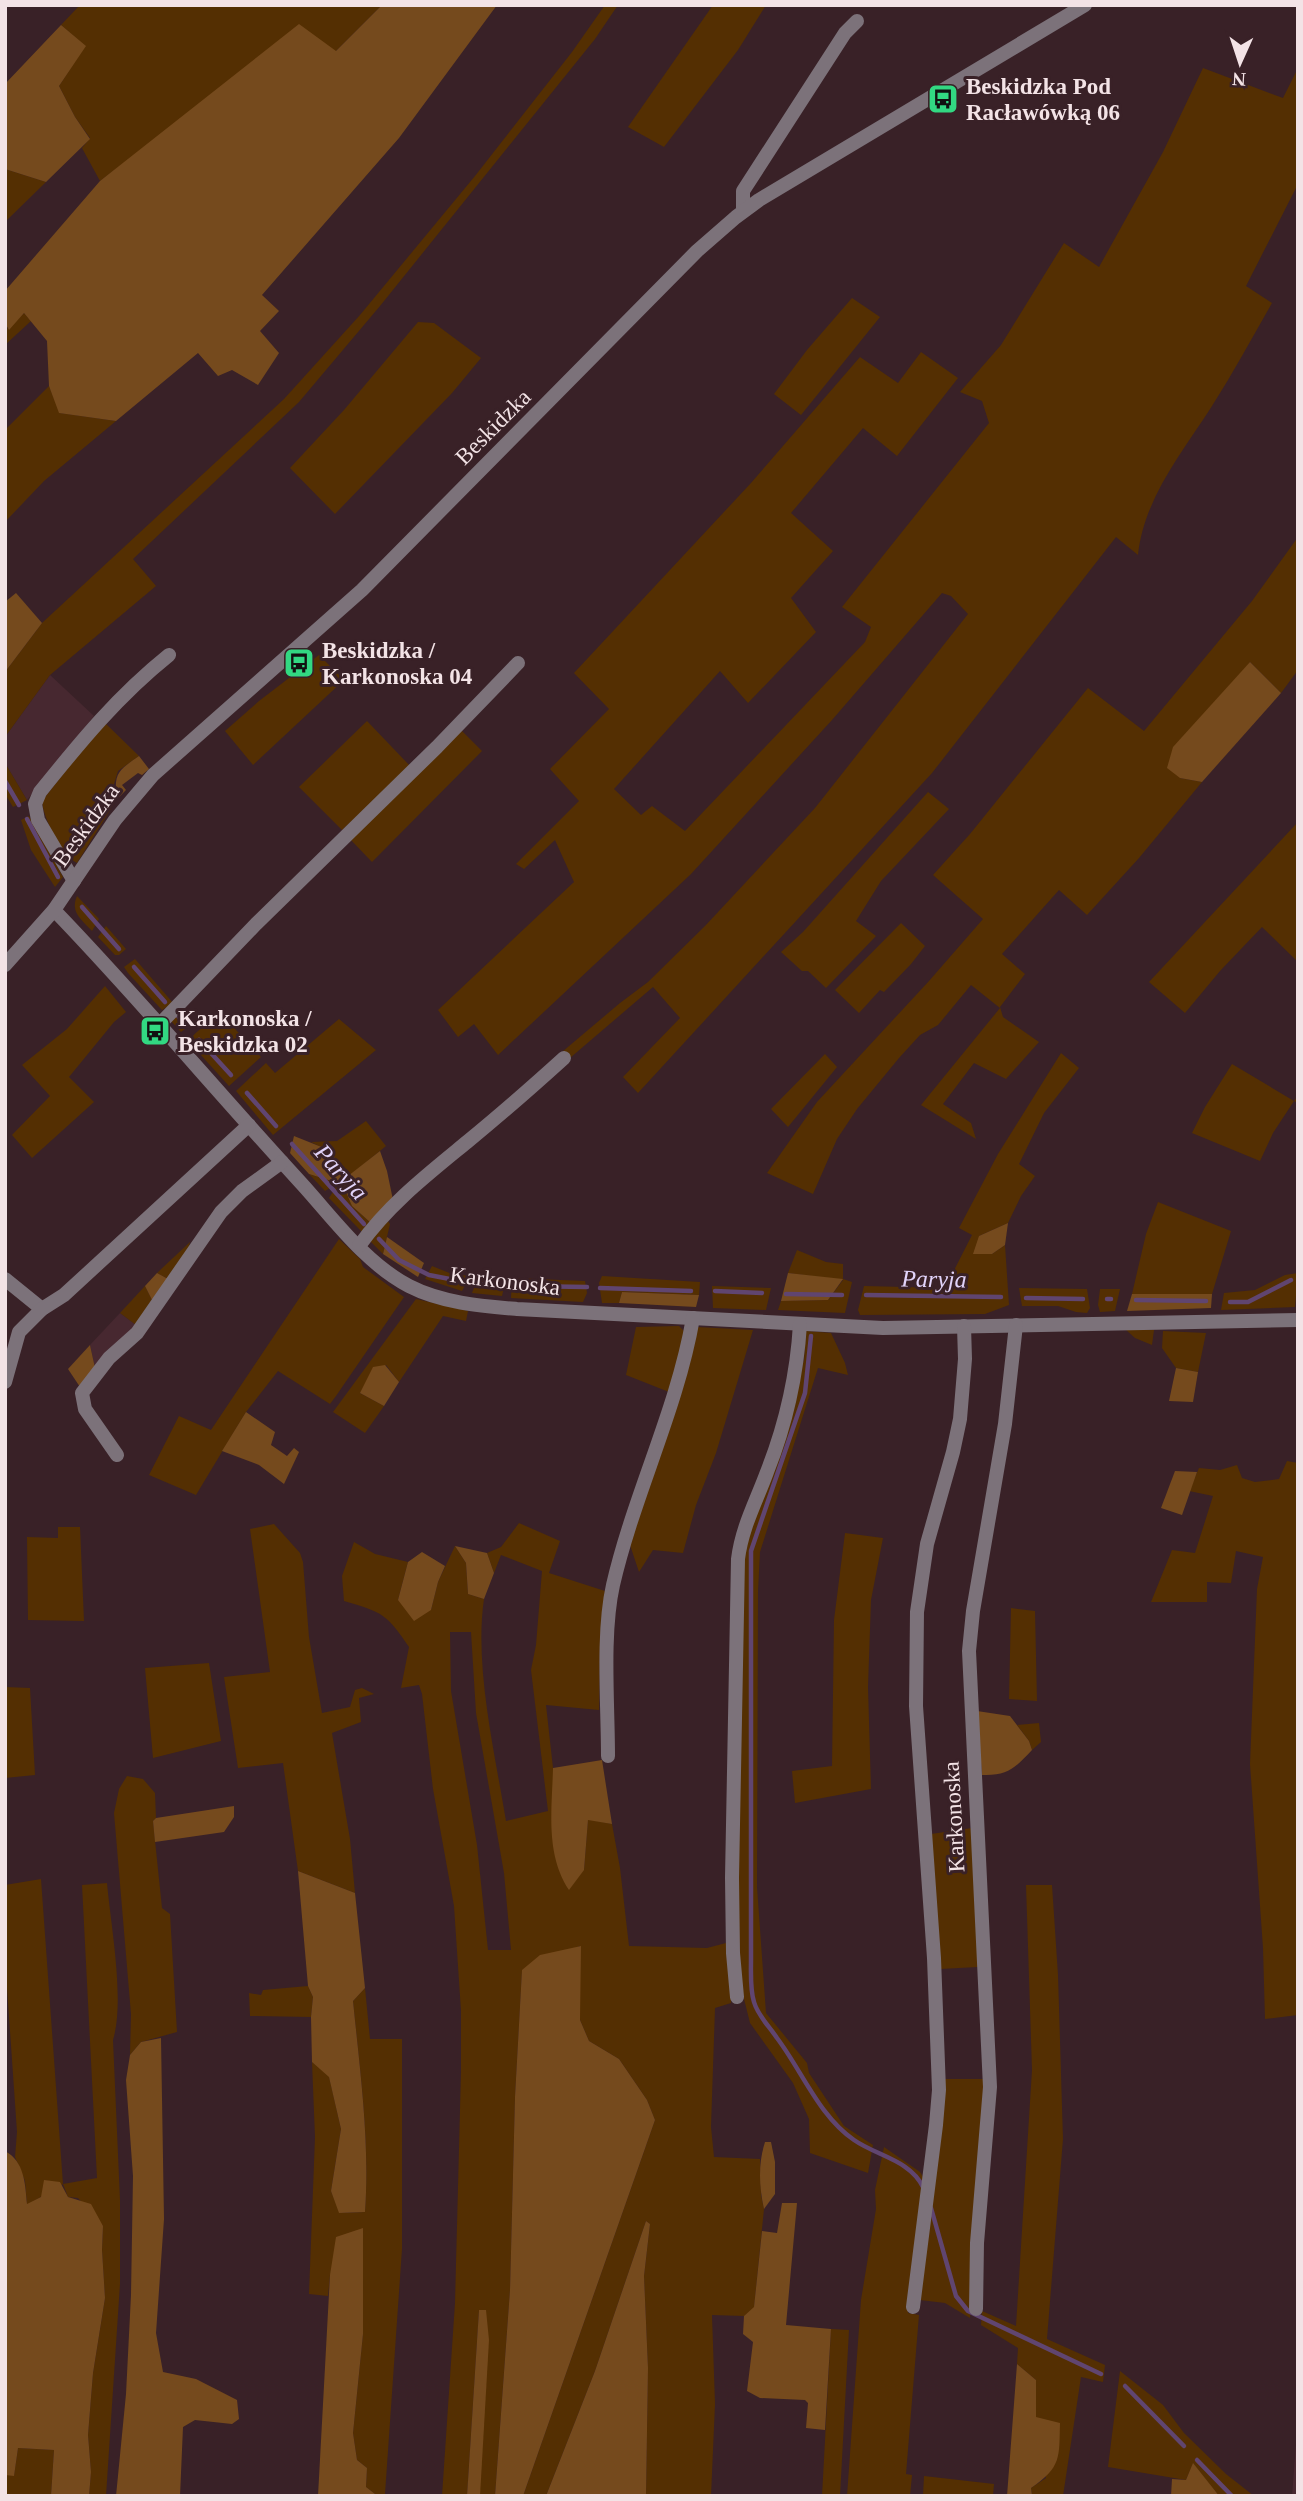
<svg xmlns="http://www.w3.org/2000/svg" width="1303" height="2501" viewBox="0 0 1303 2501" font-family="'Times New Roman',serif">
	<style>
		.built { fill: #472830 }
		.green { fill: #542f02; fill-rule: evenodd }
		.forest { fill: #754a1d }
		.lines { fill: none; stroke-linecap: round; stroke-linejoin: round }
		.stream { stroke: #604570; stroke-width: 4.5 }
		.minor { stroke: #7c727a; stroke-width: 14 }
		.labels { text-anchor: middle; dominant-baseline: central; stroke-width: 6; stroke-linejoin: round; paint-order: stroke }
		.poi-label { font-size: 23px; font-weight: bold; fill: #f3e3e6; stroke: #392127; text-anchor: start }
		.street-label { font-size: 23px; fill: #f3e3e6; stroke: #392127 }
		.water-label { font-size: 24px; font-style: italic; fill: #e1d3f9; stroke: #392127 }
	</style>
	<rect width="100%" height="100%" fill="#392127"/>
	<g class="built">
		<polygon points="50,675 94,716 27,800 5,763 5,737"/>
		<polygon points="120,1313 136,1325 95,1368 90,1345"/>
		<polygon points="1296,2444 1298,2444 1298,2496 1292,2496"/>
	</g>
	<g class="green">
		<polygon points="80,5 382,5 336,51 148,145 100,181 82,148 90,138 75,117 59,86 85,46 61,25"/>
		<polygon points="605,5 618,5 595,39 380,306 299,402 133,559 156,586 50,675 5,737 5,672 42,623 284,399 360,315 475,176 572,52"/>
		<polygon points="713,5 766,5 738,50 664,147 628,127"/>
		<path d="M1203 68 1283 98 1298 68V184L1246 286 1272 303C1252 338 1233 373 1212 406 1182 453 1144 498 1138 555L1116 537 932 773 638 1093 623 1077 680 1018 653 987 570 1058 562 1052 620 1003 648 982 705 926 815 808 968 614 951 596 942 593 832 720 691 874 498 1055 474 1024 458 1037 438 1010 574 882 555 840 524 869 516 864 579 801 550 769 609 709 574 673 751 483 860 357 898 383 921 352 958 378 897 456 863 428 791 513 833 551 791 598 816 632 748 703 720 671 614 789 641 815 652 806 685 831 865 642 871 627 842 607 989 423 982 401 960 392 1001 345 1064 243 1099 267 1163 152Z"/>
		<polygon points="5,169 46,182 5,222"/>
		<polygon points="852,298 880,317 801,415 774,394 807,350"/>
		<polygon points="24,313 31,321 5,345 5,323 8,329"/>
		<polygon points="418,322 434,323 481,358 452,393 335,514 290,468 344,410"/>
		<polygon points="49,386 60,413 116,421 44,481 5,522 5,430"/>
		<polygon points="1298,537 1298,670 1281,693 1250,662 1180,778 1202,782 1139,858 1087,915 1059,890 1002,954 1025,974 1000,1007 1003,1017 1039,1042 1006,1079 974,1063 943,1104 971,1123 976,1139 921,1105 1000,1008 971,985 938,1025 920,1035 899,1058 857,1109 837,1139 813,1194 767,1173 817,1102 929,981 983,919 933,875 970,834 1088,688 1144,731 1252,601"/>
		<polygon points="319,655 344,680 253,765 225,731 259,701"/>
		<polygon points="367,721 411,767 342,830 299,787"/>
		<path d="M104 722 139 756 118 771 114 784 117 799 77 863C62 855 43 818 42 801Z"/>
		<polygon points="460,729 482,751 372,862 350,839"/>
		<polygon points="5,763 27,800 13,807 5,794"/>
		<polygon points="928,792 949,809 881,881 856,921 876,936 826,988 808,971 802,971 781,952 803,932"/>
		<polygon points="29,816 63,877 55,887 31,850 21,820"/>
		<polygon points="1298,822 1298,962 1262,927 1220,971 1185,1013 1149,982"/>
		<path d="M77 896 99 919 92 931C81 919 70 912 77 896Z"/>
		<polygon points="901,923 925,946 911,964 884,992 880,990 859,1013 835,990"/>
		<polygon points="106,926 126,949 119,955 115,955 98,937"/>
		<polygon points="135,959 173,1003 162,1010 128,973 124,967"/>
		<polygon points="105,986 126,1012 114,1022 69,1077 94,1102 32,1158 12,1135 50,1096 22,1065 67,1029"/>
		<polygon points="181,1011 193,1023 181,1032 171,1021"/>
		<path d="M223 1016 261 1057 229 1086 189 1042C195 1029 211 1023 223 1016Z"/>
		<polygon points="339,1019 376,1050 273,1135 236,1091 266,1063 275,1073"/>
		<polygon points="1061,1053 1079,1068 1044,1113 1019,1164 1035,1176 1021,1196 1008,1223 979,1236 992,1254 1005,1245 1009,1305 985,1314 860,1315 858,1310 864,1286 945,1288 972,1235 959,1228 998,1154"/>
		<polygon points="825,1054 837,1067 788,1127 771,1109"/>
		<polygon points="1232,1064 1294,1101 1298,1096 1298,1103 1294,1101 1273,1133 1260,1161 1192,1133 1205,1107"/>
		<polygon points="366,1121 386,1146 348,1177 329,1151 311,1142 337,1141"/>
		<polygon points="309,1174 338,1183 341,1181 352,1206 371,1223 362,1232 329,1198 336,1187 335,1185 325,1191"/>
		<polygon points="1158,1202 1231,1231 1212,1294 1132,1294 1146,1234"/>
		<polygon points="386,1218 390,1224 383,1254 369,1240"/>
		<polygon points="339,1239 360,1259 363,1267 404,1297 336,1396 330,1404 278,1371 246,1412 196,1495 149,1475 179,1416 211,1430"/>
		<polygon points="190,1242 188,1252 168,1279 157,1273"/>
		<polygon points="797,1250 826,1262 843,1264 843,1279 852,1282 845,1313 778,1310 781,1301 828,1300 843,1280 788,1273"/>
		<polygon points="432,1266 452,1274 470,1276 462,1291 425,1279"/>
		<polygon points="1298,1273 1295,1307 1221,1310 1224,1293 1255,1290 1285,1275"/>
		<polygon points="482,1276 506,1278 502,1296 472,1293 477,1280"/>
		<polygon points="602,1276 700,1282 699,1295 622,1292 619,1303 602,1303 599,1283"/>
		<polygon points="512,1278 585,1281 587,1293 583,1302 511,1298"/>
		<polygon points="145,1286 153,1302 136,1325 120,1313"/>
		<polygon points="712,1286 771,1288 766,1310 713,1308"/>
		<polygon points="1019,1288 1087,1289 1090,1308 1087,1313 1076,1312 1058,1306 1022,1306"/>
		<polygon points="1100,1289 1120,1289 1115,1311 1100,1312 1098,1305"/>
		<polygon points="416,1299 468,1311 466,1321 443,1316 399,1382 386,1365 360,1393 384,1406 365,1433 333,1412"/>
		<polygon points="679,1326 685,1332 669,1392 626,1375 636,1327"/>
		<polygon points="697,1327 753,1330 716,1453 696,1505 683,1553 653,1550 639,1572 629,1542"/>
		<polygon points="1125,1329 1154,1330 1152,1345 1135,1338"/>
		<polygon points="806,1331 831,1333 845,1363 848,1375 818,1368 760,1552 758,1591 757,1887 766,2013 807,2063 809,2073 844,2126 873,2145 868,2173 810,2153 809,2119 793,2083 750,2023 742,1991 737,1916 743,1550 799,1378 804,1360"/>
		<polygon points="1163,1331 1206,1333 1198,1372 1176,1368 1162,1348"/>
		<polygon points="1287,1461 1298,1463 1298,2015 1265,2019 1263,1948 1250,1764 1257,1589 1263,1557 1236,1551 1231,1583 1207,1582 1207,1602 1151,1602 1172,1550 1195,1553 1213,1496 1189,1491 1199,1468 1220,1470 1237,1465 1242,1478 1255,1482 1279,1479"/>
		<path d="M519 1523 560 1541 549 1573 605 1591 600 1645 599 1710 546 1705 553 1768 584 1870 588 1819 612 1824 620 1868 629 1946 707 1948 726 1943 731 1980V2003L715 2008 711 2127 714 2157 760 2159 761 2195 764 2209 754 2308 744 2316 712 2315 715 2404 711 2496H646L648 2368 644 2276 650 2224 646 2221 595 2371 546 2496H523L655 2120 647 2100 619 2059 589 2041 580 2020V1946L522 1971 515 2097 510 2290 495 2496H480L479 2310 467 2496H442L455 2303 461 2071V2011L454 1906 433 1789 422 1694 419 1685 401 1688 409 1647C387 1614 382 1612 344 1601L342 1576 354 1542 375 1554 408 1562 398 1600 431 1610 438 1582 455 1546 466 1563 468 1594 484 1599C474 1666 495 1754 506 1821L548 1811 531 1670 536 1645 542 1571 501 1555 494 1573 487 1553 501 1547ZM450 1632H471L476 1713 504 1873 511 1950H488L477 1845 451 1691Z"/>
		<polygon points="274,1524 300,1553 303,1562 309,1637 322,1713 350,1707 355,1690 362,1688 374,1694 359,1698 361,1722 332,1733 350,1839 355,1893 298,1871 283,1763 238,1768 224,1677 270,1672 250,1529"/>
		<polygon points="58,1527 80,1527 84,1621 28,1620 27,1537 58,1538"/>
		<polygon points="845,1533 883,1538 871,1600 868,1687 871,1789 795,1803 792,1771 832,1766 834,1620"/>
		<polygon points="1011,1608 1035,1611 1037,1701 1009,1699"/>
		<polygon points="209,1663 221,1741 153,1758 145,1668"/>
		<polygon points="5,1687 30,1688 35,1775 5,1778"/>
		<polygon points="1039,1723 1041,1742 1032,1750 1029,1741 1017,1725"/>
		<polygon points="127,1776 143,1779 155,1793 156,1818 153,1821 162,1908 170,1914 177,2032 141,2042 130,2055 131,2014 114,1813 119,1789"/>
		<polygon points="972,1828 978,1967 940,1969 931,1834"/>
		<path d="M41 1879 63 2184 97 2178 82 1885 107 1883C111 1927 125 2000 113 2040L120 2200V2284L106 2496H89L91 2472 88 2435 93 2373 105 2298 102 2250 103 2226 78 2198 68 2197 63 2184 27 2205 25 2181 15 2157 17 2132 5 1959V1885Z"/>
		<polygon points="1026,1885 1052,1885 1058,1975 1063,2139 1047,2339 1105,2365 1103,2382 1081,2377 1063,2496 1032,2496 1031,2488 1046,2478 1036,2417 1036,2380 1017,2364 1018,2348 981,2325 982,2311 1016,2326 1032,2070"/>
		<polygon points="308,1986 313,1997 311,2017 250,2016 249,1993 261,1995 263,1990"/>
		<path d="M365 1988 370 2039H402V2249L385 2494H375L366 2487 367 2468 357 2460 353 2433 363 2334 330 2275 328 2296 309 2294 315 2137 312 2062 329 2076 341 2129 331 2191 340 2213 365 2212C370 2142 360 2071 353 2001Z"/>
		<polygon points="945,2079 984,2079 970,2318 945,2303 920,2300"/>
		<polygon points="884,2147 920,2172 925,2180 908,2313 919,2315 906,2474 912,2475 910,2496 847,2496 861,2300 876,2209 875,2190"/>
		<polygon points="831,2329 849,2330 840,2496 822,2496"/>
		<polygon points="1120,2371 1163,2405 1184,2433 1226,2474 1254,2496 1219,2496 1193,2464 1186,2480 1108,2467"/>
		<polygon points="18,2448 54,2450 51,2496 5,2496 5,2475 14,2475"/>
		<polygon points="924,2476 994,2484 993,2496 923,2496"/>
	</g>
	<g class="forest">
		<polygon points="382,5 497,5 399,138 262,295 279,311 260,331 279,353 258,385 232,370 218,376 198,353 116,421 59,413 49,386 47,341 24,313 9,330 5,323 5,291 100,181 299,24 336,51"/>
		<polygon points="61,25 86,46 59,86 75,117 90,139 46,182 5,169 5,84"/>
		<polygon points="16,593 42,623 5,672 5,602"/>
		<polygon points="1250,662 1281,693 1202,782 1180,778 1167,768 1173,747"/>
		<path d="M139 756 149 769 142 775 138 773 122 785 126 790 117 799C113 773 119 770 139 756Z"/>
		<polygon points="294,1136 329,1150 348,1176 380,1151 387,1171 393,1200 371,1223 352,1206 341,1181 338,1183 309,1174 290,1153"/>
		<polygon points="1008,1223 1005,1245 992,1254 973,1254 979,1236"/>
		<polygon points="387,1237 424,1263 418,1277 383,1254"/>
		<polygon points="157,1273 168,1279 153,1302 145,1286"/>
		<polygon points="788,1273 843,1279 828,1300 781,1301"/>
		<polygon points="622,1292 699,1295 696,1307 619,1303"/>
		<polygon points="1132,1294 1212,1294 1211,1308 1127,1311"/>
		<polygon points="90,1345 95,1368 80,1387 68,1369"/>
		<polygon points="385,1365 399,1382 384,1406 360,1393 373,1367"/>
		<polygon points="1176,1368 1198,1372 1193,1402 1169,1401"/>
		<polygon points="246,1412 275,1432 271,1445 287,1456 294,1448 299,1452 284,1484 259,1465 222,1451"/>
		<polygon points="1175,1471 1197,1472 1182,1515 1161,1508"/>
		<polygon points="455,1546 487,1553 494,1573 484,1599 468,1594 466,1563"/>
		<polygon points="422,1552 445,1566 438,1582 431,1610 414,1621 398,1600 408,1562"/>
		<path d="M977 1711 1010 1716 1029 1741 1032 1750C1015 1768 1008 1776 982 1775Z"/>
		<path d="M602 1760 612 1824 588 1820 584 1870 569 1890C545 1854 552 1809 553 1768Z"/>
		<polygon points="234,1806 234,1817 224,1832 155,1842 153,1821 156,1818"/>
		<path d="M298 1871 355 1893 365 1988 353 2001C360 2071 370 2143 365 2212L339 2213 331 2191 341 2129 329 2077 312 2062 311 2017 313 1997 308 1986Z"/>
		<polygon points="581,1946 580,2020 589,2041 619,2059 647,2100 655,2120 523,2496 495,2496 510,2290 515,2097 522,1970 540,1955"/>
		<polygon points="161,2038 164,2219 156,2333 163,2372 196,2379 237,2400 239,2419 232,2424 195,2420 183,2427 180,2496 116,2496 126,2394 131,2295 133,2176 126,2080 130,2055 141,2042"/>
		<path d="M765 2142H771L775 2162V2194L764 2209C759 2186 758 2164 765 2142Z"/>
		<path d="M5 2151C25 2162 25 2184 27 2204L41 2197 44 2180 60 2182 68 2197 91 2204 103 2226 102 2250 105 2298 93 2373 88 2435 91 2472 89 2496H51L54 2450 18 2448 14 2476 5 2475Z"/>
		<polygon points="782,2203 797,2203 786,2325 831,2329 825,2430 806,2428 808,2403 805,2400 760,2398 747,2391 753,2342 743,2334 744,2316 754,2307 762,2231 777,2233"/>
		<polygon points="646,2221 650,2224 644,2276 648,2368 646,2496 546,2496 595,2371"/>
		<polygon points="363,2228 363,2334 353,2433 357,2460 367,2468 366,2487 375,2494 385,2494 385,2496 318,2496 330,2275 336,2237"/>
		<polygon points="479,2310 486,2310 489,2340 480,2496 467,2496"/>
		<path d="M1017 2364 1036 2380V2417L1060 2423C1059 2457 1062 2467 1031 2488L1032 2496H1007Z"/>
		<polygon points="1193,2463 1216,2492 1219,2496 1171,2496 1172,2479 1186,2480"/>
	</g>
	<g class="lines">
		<g class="stream">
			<polyline points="5,781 19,805"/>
			<polyline points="27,819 58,877"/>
			<polyline points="82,907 119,949"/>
			<polyline points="134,967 165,1002"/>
			<polyline points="178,1016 186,1025"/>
			<polyline points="199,1040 231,1075"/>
			<polyline points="247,1093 276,1126"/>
			<polyline points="292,1144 364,1224"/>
			<polyline points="379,1239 399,1260 429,1275 460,1281"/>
			<polyline points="476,1284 497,1285"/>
			<polyline points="522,1286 587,1287"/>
			<polyline points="600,1288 691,1291"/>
			<polyline points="715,1291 762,1293"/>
			<polyline points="786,1294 842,1295"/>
			<polyline points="866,1295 1001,1297"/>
			<polyline points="1026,1298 1083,1299"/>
			<polyline points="1107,1299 1111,1299"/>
			<polyline points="1136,1300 1206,1301"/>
			<polyline points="1230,1302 1248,1302 1291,1280"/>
			<path d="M811 1336 805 1393 751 1551V1959C751 1973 750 1990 754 2002 758 2016 769 2026 777 2038 802 2071 819 2116 854 2140 877 2156 910 2160 923 2187"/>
			<polyline points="931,2208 956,2296 968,2311 1101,2374"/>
			<polyline points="1125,2386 1184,2446"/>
			<polyline points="1197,2460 1232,2496"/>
		</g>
		<g class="minor">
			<polyline points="743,211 743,191 845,33 857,21"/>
			<path d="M74 881 38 820 35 804 40 792C81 741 118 696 169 655"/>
			<path d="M54 910C139 998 218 1093 301 1183 333 1218 365 1263 409 1286 442 1303 481 1306 517 1309L883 1328 1298 1320"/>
			<polyline points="5,965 54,910 115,820 153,775 362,590 697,251 736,217 759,200 1085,5"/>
			<polyline points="160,1024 256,924 437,747 518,663"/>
			<path d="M359 1246C388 1205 428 1174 467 1142 500 1115 532 1087 564 1058"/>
			<polyline points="5,1279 42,1309"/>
			<polyline points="5,1382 19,1332 42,1309 64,1295 249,1125"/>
			<polyline points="117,1455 85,1409 82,1393 109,1358 137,1333 221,1212 242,1191 282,1162"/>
			<path d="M608 1756C608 1704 602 1634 613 1585 634 1494 677 1410 693 1318"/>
			<path d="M737 1997 733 1953 732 1878 738 1559C742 1527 756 1502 767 1472 786 1424 797 1375 800 1324"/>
			<polyline points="913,2307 936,2125 939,2090 934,1958 916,1706 917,1612 927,1544 953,1452 960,1419 965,1359 964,1326"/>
			<polyline points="976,2309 977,2243 990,2087 969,1651 973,1611 1005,1424 1016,1325"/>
		</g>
	</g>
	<defs>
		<g id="bus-square" transform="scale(1.575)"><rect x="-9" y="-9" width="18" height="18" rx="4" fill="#32d882" stroke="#392127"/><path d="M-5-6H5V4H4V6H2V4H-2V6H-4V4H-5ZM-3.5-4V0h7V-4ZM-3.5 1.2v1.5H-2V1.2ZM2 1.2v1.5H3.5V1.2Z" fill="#111"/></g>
	</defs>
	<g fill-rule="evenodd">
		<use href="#bus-square" x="943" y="99"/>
		<use href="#bus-square" x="299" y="663"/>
		<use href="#bus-square" x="155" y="1031"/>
	</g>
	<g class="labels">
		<g class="poi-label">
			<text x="966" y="86">Beskidzka Pod<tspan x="966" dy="26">Racławówką 06</tspan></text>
			<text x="322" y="650">Beskidzka /<tspan x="322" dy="26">Karkonoska 04</tspan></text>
			<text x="178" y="1018">Karkonoska /<tspan x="178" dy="26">Beskidzka 02</tspan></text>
		</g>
		<g class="street-label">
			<text transform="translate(493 427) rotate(-45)">Beskidzka</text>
			<text transform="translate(86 825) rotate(-54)">Beskidzka</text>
			<text transform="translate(505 1281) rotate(7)">Karkonoska</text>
			<text transform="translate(954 1817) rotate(-93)">Karkonoska</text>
		</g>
		<g class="water-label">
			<text transform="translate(341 1172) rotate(48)">Paryja</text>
			<text transform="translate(934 1279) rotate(1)">Paryja</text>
		</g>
	</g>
	<rect width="1303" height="2501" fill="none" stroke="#f3e3e6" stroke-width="14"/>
	<g transform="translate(1240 63) rotate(183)" stroke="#392127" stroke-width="5" paint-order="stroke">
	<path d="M0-5L12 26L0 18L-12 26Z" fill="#f3e3e6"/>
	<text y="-10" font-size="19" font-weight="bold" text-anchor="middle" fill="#f3e3e6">N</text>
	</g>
</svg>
